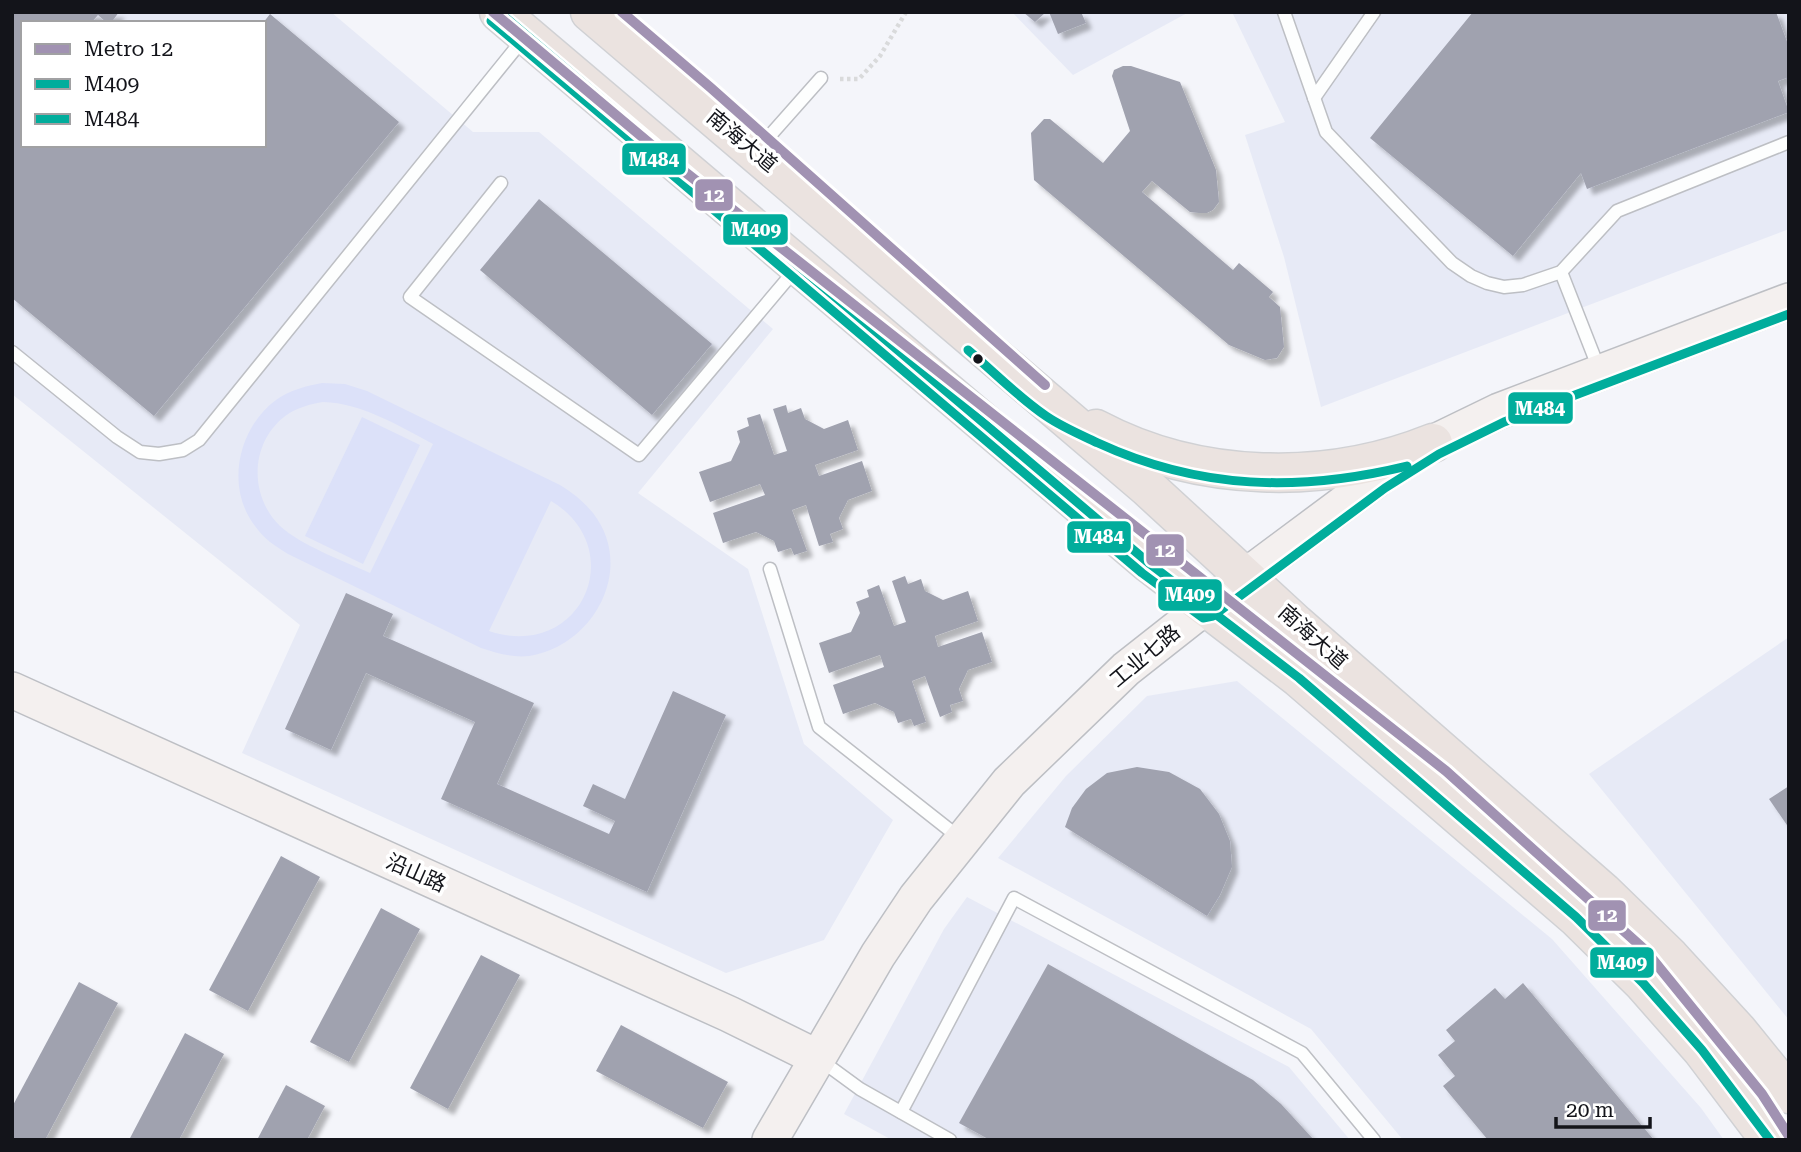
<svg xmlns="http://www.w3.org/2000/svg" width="1801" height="1152" viewBox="0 0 1801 1152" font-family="'Roboto Serif','Noto Sans SC',serif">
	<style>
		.built { fill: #e7eaf6; fill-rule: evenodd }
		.green { fill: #dce1f9; fill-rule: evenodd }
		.building { fill: #a0a2af; filter: url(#shadow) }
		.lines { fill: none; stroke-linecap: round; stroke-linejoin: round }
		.lane-casing { stroke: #bdbfc4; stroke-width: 15 }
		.secondary-casing { stroke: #bdbfc4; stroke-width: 38 }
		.primary-casing { stroke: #d0d1d4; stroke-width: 41 }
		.path { stroke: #d9dadb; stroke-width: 4.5; stroke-dasharray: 3.5 3.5; stroke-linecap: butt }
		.lane { stroke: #fdfefe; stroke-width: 12 }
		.secondary { stroke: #f4f0ef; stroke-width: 35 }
		.primary { stroke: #ebe3e0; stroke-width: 38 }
		.bus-1-casing { stroke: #fff; stroke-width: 14 }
		.bus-2-casing { stroke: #fff; stroke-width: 14 }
		.bus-1 { stroke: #01ad9c; stroke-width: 9 }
		.bus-2 { stroke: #01ad9c; stroke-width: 9 }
		.metro-1-casing { stroke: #fff; stroke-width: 16 }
		.metro-1 { stroke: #a192b2; stroke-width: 10 }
		.bus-dot { fill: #13141a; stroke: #fff; stroke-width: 2.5 }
		.labels { text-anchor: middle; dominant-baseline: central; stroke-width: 7; stroke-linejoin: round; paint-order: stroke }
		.street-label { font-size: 21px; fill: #13141a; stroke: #fff }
		.line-badge { stroke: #fff; stroke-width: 2.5 }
		.badge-label { font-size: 19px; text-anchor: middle; font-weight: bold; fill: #fff }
	</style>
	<defs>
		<filter id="shadow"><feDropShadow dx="6" dy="6" stdDeviation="2" flood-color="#0004"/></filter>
	</defs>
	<rect width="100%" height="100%" fill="#f4f5fa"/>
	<g class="built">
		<path d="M12 12H331L473 132H539L773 329 638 493 748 569 804 744 893 820 824 940 726 973 242 753 300 625 12 394ZM23 23H264V145H23Z"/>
		<polygon points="1012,12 1189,12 1073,75"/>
		<polygon points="1232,12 1789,12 1789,229 1321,407 1284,257 1245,135 1285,122"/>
		<polygon points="1789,637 1789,1020 1589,774"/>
		<polygon points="1237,681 1552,939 1701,1108 1724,1140 1403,1140 1311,1029 998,858 1066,776 1147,696"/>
		<polygon points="967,897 1289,1067 1350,1140 892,1140 844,1114 944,929"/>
	</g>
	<g class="green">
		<path d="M322 383 345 384 367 391 560 485C573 493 583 501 593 513 636 568 594 646 529 656 512 658 497 653 481 648L288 554C275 546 264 539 255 526 225 487 238 428 276 400 290 390 306 386 322 383ZM323 402C362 403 399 426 433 444L370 573C345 562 299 544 280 526 248 495 250 440 288 414 299 407 311 404 323 402ZM551 501C631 549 581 662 489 631Z"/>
		<polygon points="362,417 420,445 363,564 305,536"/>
	</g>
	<g class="building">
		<polygon points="12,12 119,12 111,23 107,23 98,15 91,23 23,23 23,145 264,145 263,23 270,14 399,122 154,416 12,298"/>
		<polygon points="1023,12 1046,12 1035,22"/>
		<polygon points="1049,12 1081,12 1086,23 1058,34"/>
		<polygon points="1473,12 1776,12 1789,47 1789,77 1778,81 1789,112 1587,189 1581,173 1513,256 1370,138"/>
		<polygon points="1123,66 1131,66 1180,82 1216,170 1219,202 1213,210 1207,213 1199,213 1190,212 1152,181 1142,192 1233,270 1239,263 1273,292 1269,297 1280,307 1284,347 1277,358 1265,360 1229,345 1034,180 1031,133 1044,119 1050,119 1103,163 1130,131 1112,76 1114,70"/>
		<polygon points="539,199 712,344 652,415 480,270"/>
		<polygon points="786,405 788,413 801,408 805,419 824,429 848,420 858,450 815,465 819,476 862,461 872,491 848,500 839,518 843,529 830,534 833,542 819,546 806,505 792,510 807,551 794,555 791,548 778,552 774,541 756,532 723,543 713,513 765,495 760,484 710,502 699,472 731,461 740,442 737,431 749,426 747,418 760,414 774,455 787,451 773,409"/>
		<polygon points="905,576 908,584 921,579 925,591 943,600 968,591 978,621 935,636 938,647 982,632 992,662 968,670 959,689 963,701 950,705 952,712 940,717 925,676 912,681 926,722 914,726 911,719 898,723 894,712 875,703 843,714 833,685 884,667 880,655 829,673 819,643 851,632 860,613 856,602 869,597 867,590 879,585 894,626 906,622 892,581"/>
		<polygon points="346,593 393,614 383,636 534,703 497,784 609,834 615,821 583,806 593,784 625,799 673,691 726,715 647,892 441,799 475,722 366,673 331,750 285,729"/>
		<polygon points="1137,767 1169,772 1200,789 1219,814 1230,841 1232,867 1220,895 1207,916 1065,827 1072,808 1086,789 1107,773"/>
		<polygon points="1789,786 1789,828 1769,799"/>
		<polygon points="281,856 320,877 248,1011 209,990"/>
		<polygon points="381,908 420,929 349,1062 310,1042"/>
		<polygon points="481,955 520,975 448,1109 410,1088"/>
		<polygon points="1048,964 1253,1080 1281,1104 1314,1140 990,1140 959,1123"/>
		<polygon points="79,982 118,1003 45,1140 12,1140 12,1107"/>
		<polygon points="1523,983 1654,1140 1488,1140 1443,1086 1455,1076 1438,1055 1455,1041 1446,1030 1495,988 1505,999"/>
		<polygon points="621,1025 728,1082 703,1128 596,1071"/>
		<polygon points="185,1033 224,1054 179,1140 129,1140"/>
		<polygon points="286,1085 325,1106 307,1140 257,1140"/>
	</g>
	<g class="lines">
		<g class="lane-casing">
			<g id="lane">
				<polyline points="1284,12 1326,132 1452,263 1471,276 1487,283 1504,287 1523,285 1561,272 1617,211 1789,142"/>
				<polyline points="1314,98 1374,12"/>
				<polyline points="758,149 821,78"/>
				<polyline points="501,183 410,297 639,455 795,270"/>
				<polyline points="1561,272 1599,369"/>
				<polyline points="12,352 117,437 140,452 159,454 183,450 199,440 524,38"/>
				<polyline points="770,569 819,727 961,839"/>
				<polyline points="819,1059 860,1089 950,1140"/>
				<polyline points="901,1112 1014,898 1302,1053 1374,1140"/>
			</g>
		</g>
		<g class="secondary-casing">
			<g id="secondary">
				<polyline points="12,690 729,1014 818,1058"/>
				<polyline points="770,1140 878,955 916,898 1009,782 1126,669 1206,606 1378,478 1433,443 1499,411 1789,301"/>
			</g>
		</g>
		<g class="primary-casing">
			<g id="primary">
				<polyline points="499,12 1150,564 1299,678 1576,917 1643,983 1702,1050 1770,1140"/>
				<polyline points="590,12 1147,487 1296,624 1603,892 1670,957 1737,1030 1789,1094"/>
				<path d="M1096 429C1198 483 1326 486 1433 443"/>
			</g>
		</g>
		<polyline class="path" points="840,79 859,79 880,56 906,12"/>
		<use href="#lane" class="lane"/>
		<use href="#secondary" class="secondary"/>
		<use href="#primary" class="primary"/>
		<g class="bus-1-casing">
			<polyline id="bus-1" points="499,12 1150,564 1299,678 1576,917 1643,983 1702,1050 1770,1140"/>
		</g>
		<g class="bus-2-casing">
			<g id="bus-2">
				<polyline points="491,21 1142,573 1203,618 1213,616 1385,488 1439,454 1504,422 1789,314"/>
				<path d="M968 350C994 372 1018 397 1046 416 1062 427 1081 435 1098 443 1200 490 1299 492 1407 466"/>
			</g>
		</g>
		<use href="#bus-1" class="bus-1"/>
		<use href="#bus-2" class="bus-2"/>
		<g class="metro-1-casing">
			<g id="metro-1">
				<polyline points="493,12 666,157 1446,771 1645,950 1762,1094 1789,1136"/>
				<polyline points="622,12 711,88 1045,385"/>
			</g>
		</g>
		<use href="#metro-1" class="metro-1"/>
	</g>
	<circle class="bus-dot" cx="978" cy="359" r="6"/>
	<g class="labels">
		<g class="street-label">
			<text transform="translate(742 141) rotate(40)">南海大道</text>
			<text transform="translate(1313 637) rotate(42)">南海大道</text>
			<text transform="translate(1145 656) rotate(-40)">工业七路</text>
			<text transform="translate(416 873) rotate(24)">沿山路</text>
		</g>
	</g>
	<g class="line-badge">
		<rect x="621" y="142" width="66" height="34" rx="7" fill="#01ad9c"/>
		<rect x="694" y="178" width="40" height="34" rx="7" fill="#a192b2"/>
		<rect x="722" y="213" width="67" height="33" rx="7" fill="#01ad9c"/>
		<rect x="1507" y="391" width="67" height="34" rx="7" fill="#01ad9c"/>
		<rect x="1066" y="520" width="66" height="34" rx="7" fill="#01ad9c"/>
		<rect x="1145" y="533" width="40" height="34" rx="7" fill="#a192b2"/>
		<rect x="1157" y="578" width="66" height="34" rx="7" fill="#01ad9c"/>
		<rect x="1587" y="899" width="40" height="33" rx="7" fill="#a192b2"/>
		<rect x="1589" y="946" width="66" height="33" rx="7" fill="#01ad9c"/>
	</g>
	<g class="badge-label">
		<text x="654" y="166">M484</text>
		<text x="714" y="202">12</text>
		<text x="756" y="236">M409</text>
		<text x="1540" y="415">M484</text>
		<text x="1099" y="543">M484</text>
		<text x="1165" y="557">12</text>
		<text x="1190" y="601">M409</text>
		<text x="1607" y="922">12</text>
		<text x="1622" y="969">M409</text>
	</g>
	<rect width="1801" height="1152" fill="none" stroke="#13141a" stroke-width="28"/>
	<rect x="21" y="21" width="245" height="126" fill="#ffffff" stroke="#a1a1a3" stroke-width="2"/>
	<rect x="35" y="44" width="35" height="10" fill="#a192b2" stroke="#a1a1a3" stroke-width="2"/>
	<text x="84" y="56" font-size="21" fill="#13141a">Metro 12</text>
	<rect x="35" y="79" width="35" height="10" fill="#01ad9c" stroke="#a1a1a3" stroke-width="2"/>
	<text x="84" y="91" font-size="21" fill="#13141a">M409</text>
	<rect x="35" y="114" width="35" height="10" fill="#01ad9c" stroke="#a1a1a3" stroke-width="2"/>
	<text x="84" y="126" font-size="21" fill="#13141a">M484</text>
	<path d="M1556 1117v10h94v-10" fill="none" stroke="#13141a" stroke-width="3.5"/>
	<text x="1566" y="1117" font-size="21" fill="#13141a" stroke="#ffffff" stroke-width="5" paint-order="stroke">20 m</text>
</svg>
